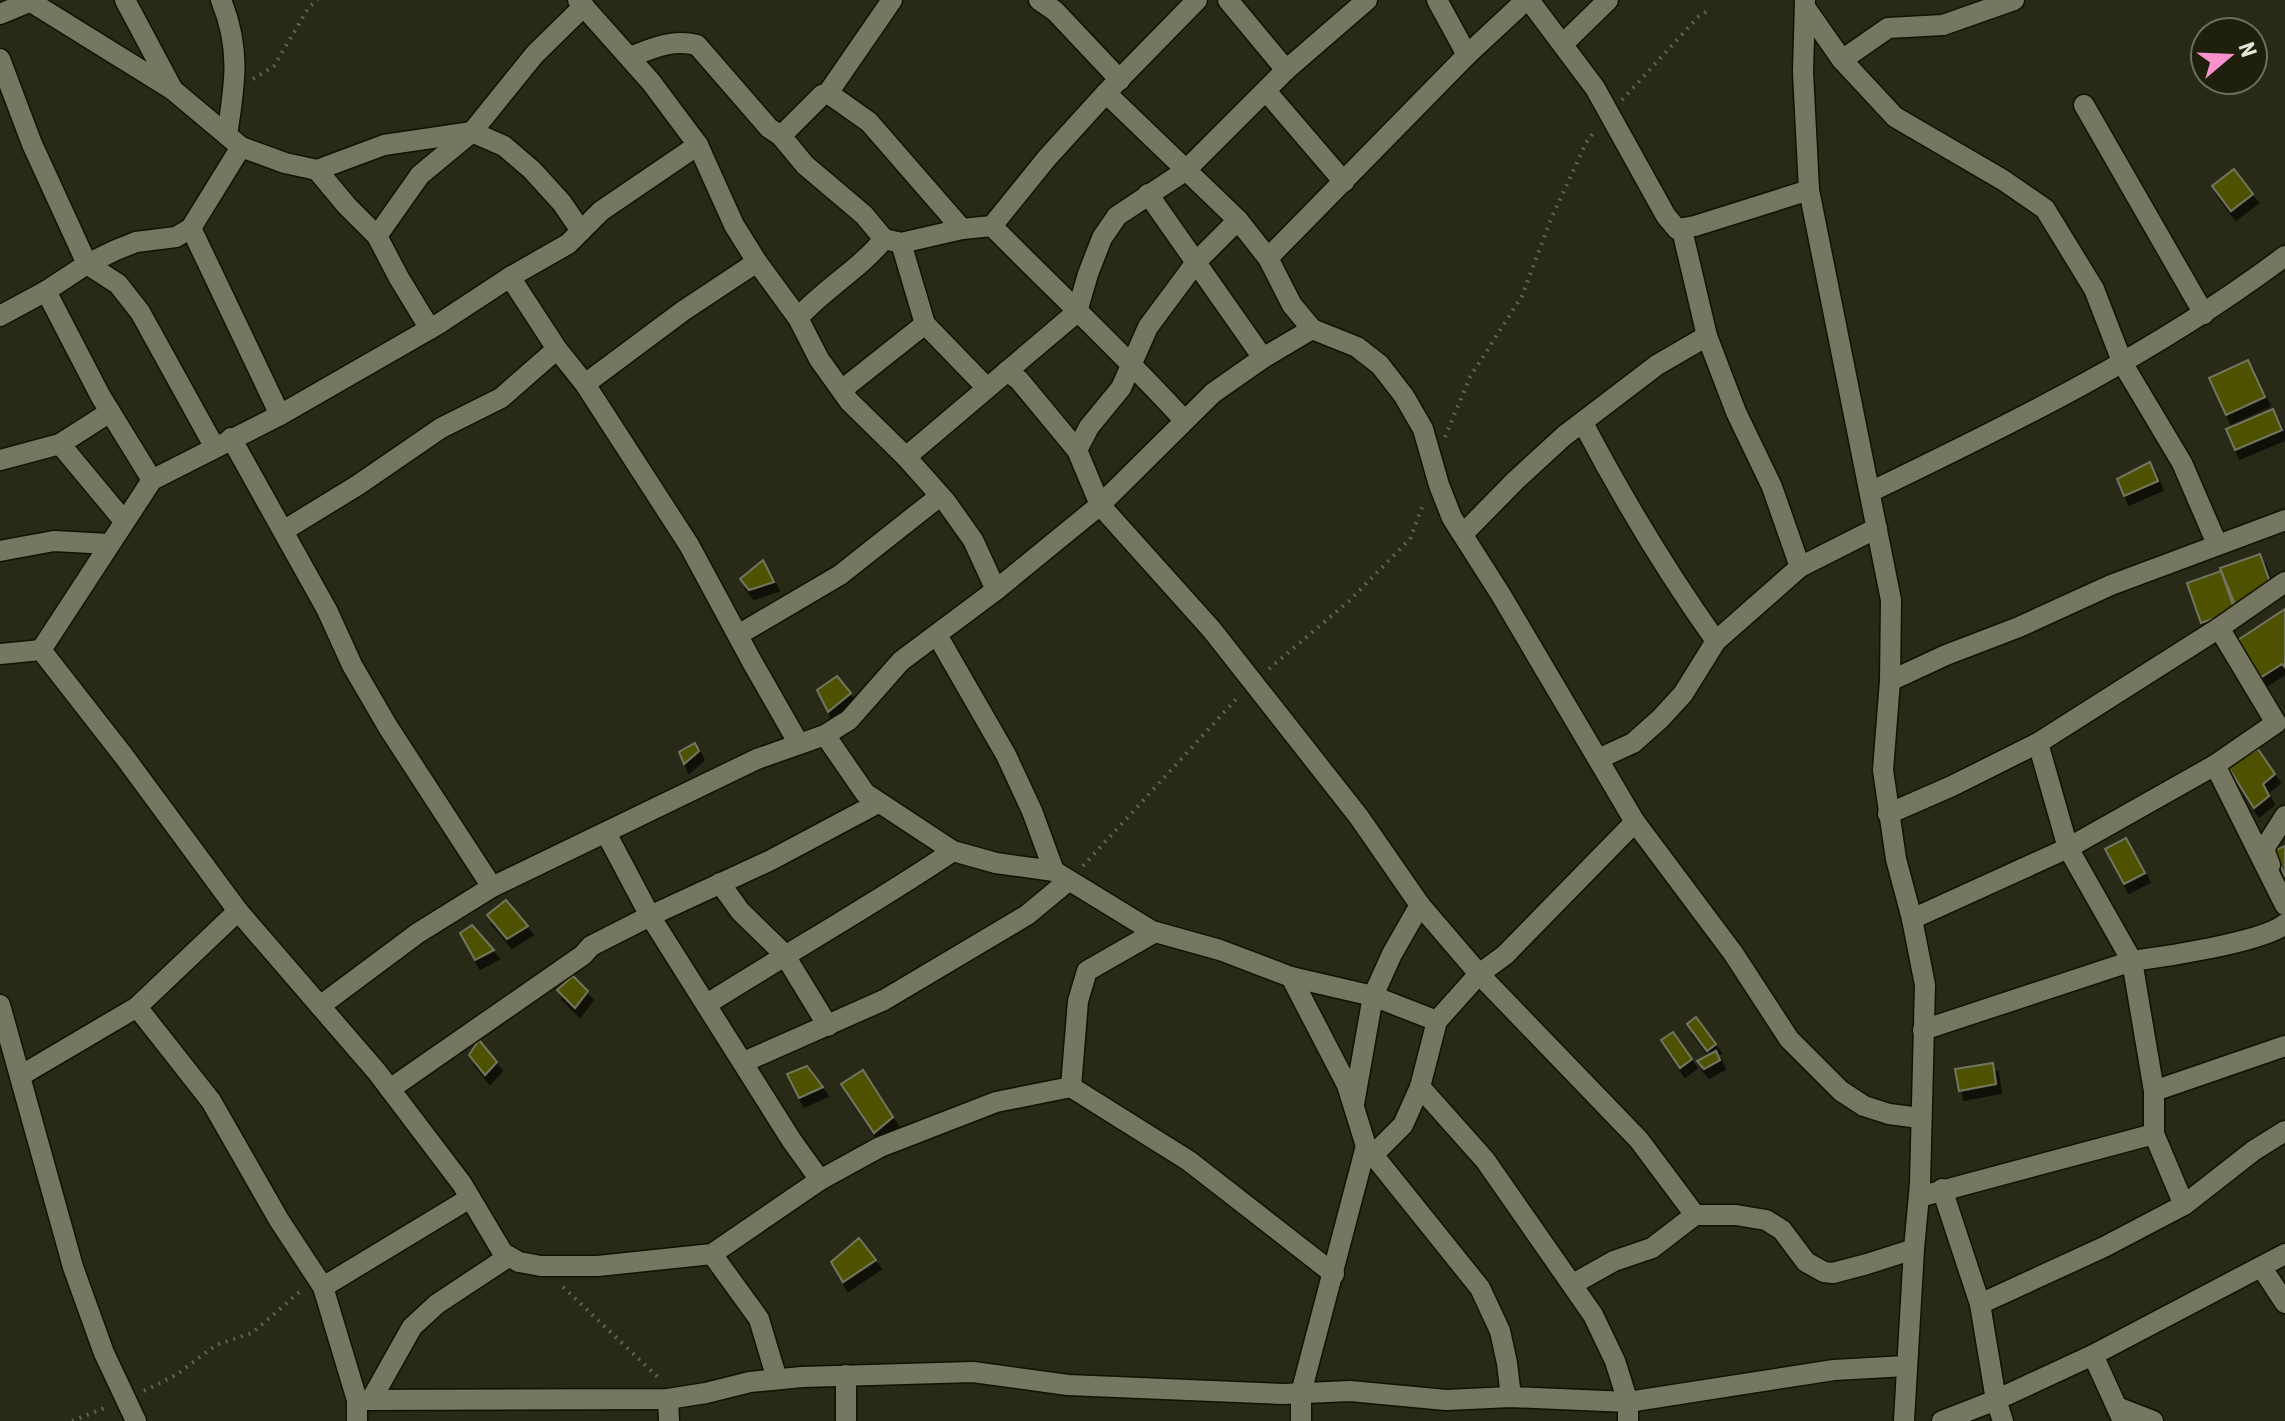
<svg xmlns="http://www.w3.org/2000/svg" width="2285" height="1421" viewBox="0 0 2285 1421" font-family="'Roboto Condensed',sans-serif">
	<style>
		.building { fill: #4d5100; stroke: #72755e; stroke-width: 2; filter: url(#shadow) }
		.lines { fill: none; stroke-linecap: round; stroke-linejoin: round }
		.street-casing { stroke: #111202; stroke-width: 23 }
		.path { stroke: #616251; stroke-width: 4; stroke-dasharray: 2 6; stroke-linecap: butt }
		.street { stroke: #757761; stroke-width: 20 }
	</style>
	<defs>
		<filter id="shadow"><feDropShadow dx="5" dy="9" stdDeviation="0" flood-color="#0009"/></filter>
	</defs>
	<rect width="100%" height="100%" fill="#282916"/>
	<g class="building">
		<polygon points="2234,169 2253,194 2231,211 2212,186"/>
		<polygon points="2248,360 2265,397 2226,415 2209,378"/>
		<polygon points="2273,409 2282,430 2235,450 2226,429"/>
		<polygon points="2150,462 2158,481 2124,496 2117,479"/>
		<polygon points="2260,554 2271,585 2239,614 2220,568"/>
		<polygon points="763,560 774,582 749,590 740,579"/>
		<polygon points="2221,571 2235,611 2201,623 2187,583"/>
		<polygon points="2285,609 2285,667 2282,664 2258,679 2235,642"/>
		<polygon points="837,676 851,693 828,712 817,690"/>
		<polygon points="695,743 699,751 684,764 679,752"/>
		<polygon points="2258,749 2275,774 2263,784 2269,796 2254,808 2228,767"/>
		<polygon points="2126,838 2145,873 2124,884 2105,849"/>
		<polygon points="2285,846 2285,877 2281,867 2275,869 2268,853"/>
		<polygon points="506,900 528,926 507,939 487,915"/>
		<polygon points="472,925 494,950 475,960 460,933"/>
		<polygon points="573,976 588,991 575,1008 557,990"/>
		<polygon points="1696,1017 1716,1044 1707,1051 1687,1024"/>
		<polygon points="1673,1032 1692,1059 1680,1068 1661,1040"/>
		<polygon points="479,1040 497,1062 485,1075 469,1055"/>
		<polygon points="1716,1051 1720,1060 1704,1069 1697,1061"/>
		<polygon points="1993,1063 1996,1084 1959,1091 1955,1069"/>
		<polygon points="807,1066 823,1087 799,1098 787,1074"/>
		<polygon points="863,1070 893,1117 874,1133 841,1084"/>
		<polygon points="859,1238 876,1260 843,1282 831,1262"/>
	</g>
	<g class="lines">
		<g class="street-casing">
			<g id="street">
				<polyline points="28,0 173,90 241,147 285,163 317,170 384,145 472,132 504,146 532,170 562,203 581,231"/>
				<polyline points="125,0 173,90"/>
				<path d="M221 0C241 49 235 84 227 135"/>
				<polyline points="578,0 651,82 698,145 734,225 757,262 798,318 819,359 849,401 906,457 946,502 973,540 996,590"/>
				<polyline points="1039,0 1055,11 1120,80"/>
				<polyline points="1228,0 1286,70"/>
				<polyline points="1437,0 1467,55"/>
				<polyline points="1529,0 1595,88 1666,216 1677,229 1695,226 1809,190"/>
				<polyline points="1805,0 1803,72 1809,190 1891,600 1890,681 1883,770 1896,859 1912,919 1925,985 1920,1184 1914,1249 1904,1421"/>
				<polyline points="1807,10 1842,60 1895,117 2003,180 2045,209 2094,289 2123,364 2182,463 2217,544"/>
				<polyline points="0,14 29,2"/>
				<polyline points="1563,44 1608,0"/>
				<path d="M630 57C653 48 672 39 697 45L769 128 781 136 805 165 864 215 884 239 901 243 962 229 992 226 1047 158 1106 93 1197 0"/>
				<polyline points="0,59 32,144 87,264 118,284 140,312 214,446"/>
				<polyline points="1842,60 1888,28 1943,25 2014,0"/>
				<polyline points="1266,91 1344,182"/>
				<polyline points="828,93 869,122 962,229"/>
				<polyline points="1106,93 1238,220 1268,258 1292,305 1312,329 1357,347 1380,365 1404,396 1423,429 1439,485 1452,518 1501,595 1635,822 1733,953 1789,1039 1841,1091 1864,1106 1889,1114 1920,1118"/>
				<polyline points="2084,105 2204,314"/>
				<polyline points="781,136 822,95 828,93 892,0"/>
				<polyline points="317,170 347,206 377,236 399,278 430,329"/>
				<polyline points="1148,194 1263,358"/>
				<path d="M992 226C1056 291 1123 353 1184 420"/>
				<polyline points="191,228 280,415"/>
				<polyline points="1682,230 1707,336 1736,412 1772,487 1800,567"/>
				<polyline points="377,236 420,175 472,132 535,54 584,6"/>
				<polyline points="901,243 925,324 987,388"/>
				<polyline points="1268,258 1467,55 1526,0"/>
				<polyline points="510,277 557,349 585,384 689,545 751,660 799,744"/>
				<polyline points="46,291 101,397 152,480"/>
				<polyline points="0,316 46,291 87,264 116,250 136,242 176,237 191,228 241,147"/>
				<path d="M798 318C825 288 860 269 884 239"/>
				<polyline points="1007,371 1019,380 1077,450 1100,505 1212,630 1359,817 1420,905 1479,974 1639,1140 1695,1215"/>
				<polyline points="585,384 683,311 757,262"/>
				<polyline points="843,389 925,324"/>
				<path d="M1583 423C1623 499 1666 571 1716 641"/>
				<polyline points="231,438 327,610 352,665 388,727 492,887"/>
				<polyline points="60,444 124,521"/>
				<polyline points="1077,450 1089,427 1121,388 1148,327 1197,261 1238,220"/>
				<polyline points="906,457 1077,312 1088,274 1102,238 1117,216 1185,171 1286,70 1367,0"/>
				<polyline points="0,460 60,444 110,412"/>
				<path d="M1870 492C2015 422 2156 353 2285 256"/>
				<polyline points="283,531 358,485 441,428 501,398 557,349"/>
				<polyline points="1463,534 1516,480 1564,436 1657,365 1707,336"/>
				<polyline points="0,551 54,541 109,544"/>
				<polyline points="2219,628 2276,723 2215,765 2285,905"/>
				<polyline points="738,635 840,575 940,496"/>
				<polyline points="937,635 1006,755 1032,811 1054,871"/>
				<polyline points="41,650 123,755 238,911 377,1072 462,1184 503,1253 519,1262 541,1266 598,1266 712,1254 820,1180 880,1147 996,1102 1071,1087 1189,1161 1334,1274"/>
				<polyline points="41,650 152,480 280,415 440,323 510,277 568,244 601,211 698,145"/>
				<polyline points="0,654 41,650"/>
				<polyline points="1890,681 1946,655 2019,627 2111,585 2285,520"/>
				<polyline points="825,735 865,793 953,851 996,863 1054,871 1152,931 1220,950 1291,977 1373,996 1437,1021"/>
				<polyline points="2038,743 2068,848 2132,961 2154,1091 2154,1134 2184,1205"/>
				<polyline points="1598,759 1633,743 1660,719 1683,694 1716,641 1800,567 1877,528"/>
				<polyline points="1888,814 1952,786 2038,743 2219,628 2285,582"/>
				<polyline points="606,833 650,916 792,1141 820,1180"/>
				<polyline points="2270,865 2264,849 2285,816"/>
				<polyline points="720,883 740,911 784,954 828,1026"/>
				<polyline points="1912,919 2068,848 2215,765"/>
				<polyline points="1291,977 1347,1085 1366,1146 1480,1288 1500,1331 1507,1363 1511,1397"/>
				<path d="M707 1004C789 952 873 905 953 851"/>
				<polyline points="0,1005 73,1267 104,1353 136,1421"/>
				<polyline points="320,1006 418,933 492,887 757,759 825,735 849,720 901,661 996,590 1100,505 1213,393 1263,358 1312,329"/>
				<polyline points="137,1007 211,1101 279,1220 323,1287 357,1400 357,1421"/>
				<path d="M1923 1030 2132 961C2164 957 2263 942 2285 924"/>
				<polyline points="744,1062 884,1000 1027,915 1068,881"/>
				<polyline points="20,1076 137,1007 238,911"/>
				<polyline points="1071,1087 1078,1001 1087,971 1155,932"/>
				<polyline points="1420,1087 1485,1160 1593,1315 1615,1361 1628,1402 1628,1421"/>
				<polyline points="390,1089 583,955 591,946 650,916 771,860 878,803"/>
				<polyline points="2154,1091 2285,1046"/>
				<polyline points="1354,1104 1373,996 1392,954 1420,905"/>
				<polyline points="1373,1155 1403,1125 1420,1087 1437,1021 1479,974 1505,955 1635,822"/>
				<polyline points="1942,1189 1980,1304 1996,1400 2003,1421"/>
				<polyline points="1919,1197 2154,1134"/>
				<polyline points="712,1254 759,1319 777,1379"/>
				<polyline points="2262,1268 2285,1303"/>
				<polyline points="1573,1284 1614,1261 1652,1248 1695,1215 1736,1215 1766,1220 1782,1230 1806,1262 1824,1272 1833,1273 1867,1264 1914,1249"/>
				<polyline points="323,1287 470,1198"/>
				<polyline points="1980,1304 2104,1247 2184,1205 2253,1151 2285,1131"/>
				<polyline points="2093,1355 2123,1421"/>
				<polyline points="668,1399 669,1421"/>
				<polyline points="357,1400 668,1399 706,1393 750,1382 802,1377 973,1372 1068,1385 1283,1394 1350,1391 1446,1400 1511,1397 1628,1402 1834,1370 1906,1366"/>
				<polyline points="371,1400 412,1327 437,1304 508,1257"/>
				<polyline points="2117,1407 2153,1421"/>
				<polyline points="846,1421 846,1375"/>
				<polyline points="1301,1421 1301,1393 1366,1146"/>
				<polyline points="1942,1421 1996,1400 2093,1355 2285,1254"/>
			</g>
		</g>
		<g class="path">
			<polyline points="253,79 274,66 309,7 318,0"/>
			<polyline points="1622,100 1698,17 1709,10"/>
			<polyline points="1445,437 1470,377 1522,296 1551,219 1586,143 1595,130"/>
			<polyline points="1269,669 1349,601 1410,539 1424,502"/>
			<polyline points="1083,866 1239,696"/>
			<polyline points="563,1287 661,1380"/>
			<polyline points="144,1391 176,1375 216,1345 252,1333 303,1289"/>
			<polyline points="72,1421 107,1407"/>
		</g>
		<use href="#street" class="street"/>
	</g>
	<g transform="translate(2229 56) rotate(71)"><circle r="38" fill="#1e200c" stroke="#6d6f5e" stroke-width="2"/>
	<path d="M0-6L14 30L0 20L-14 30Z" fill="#f890cc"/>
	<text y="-12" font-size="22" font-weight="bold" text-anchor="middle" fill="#e4e6d9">N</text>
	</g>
</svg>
